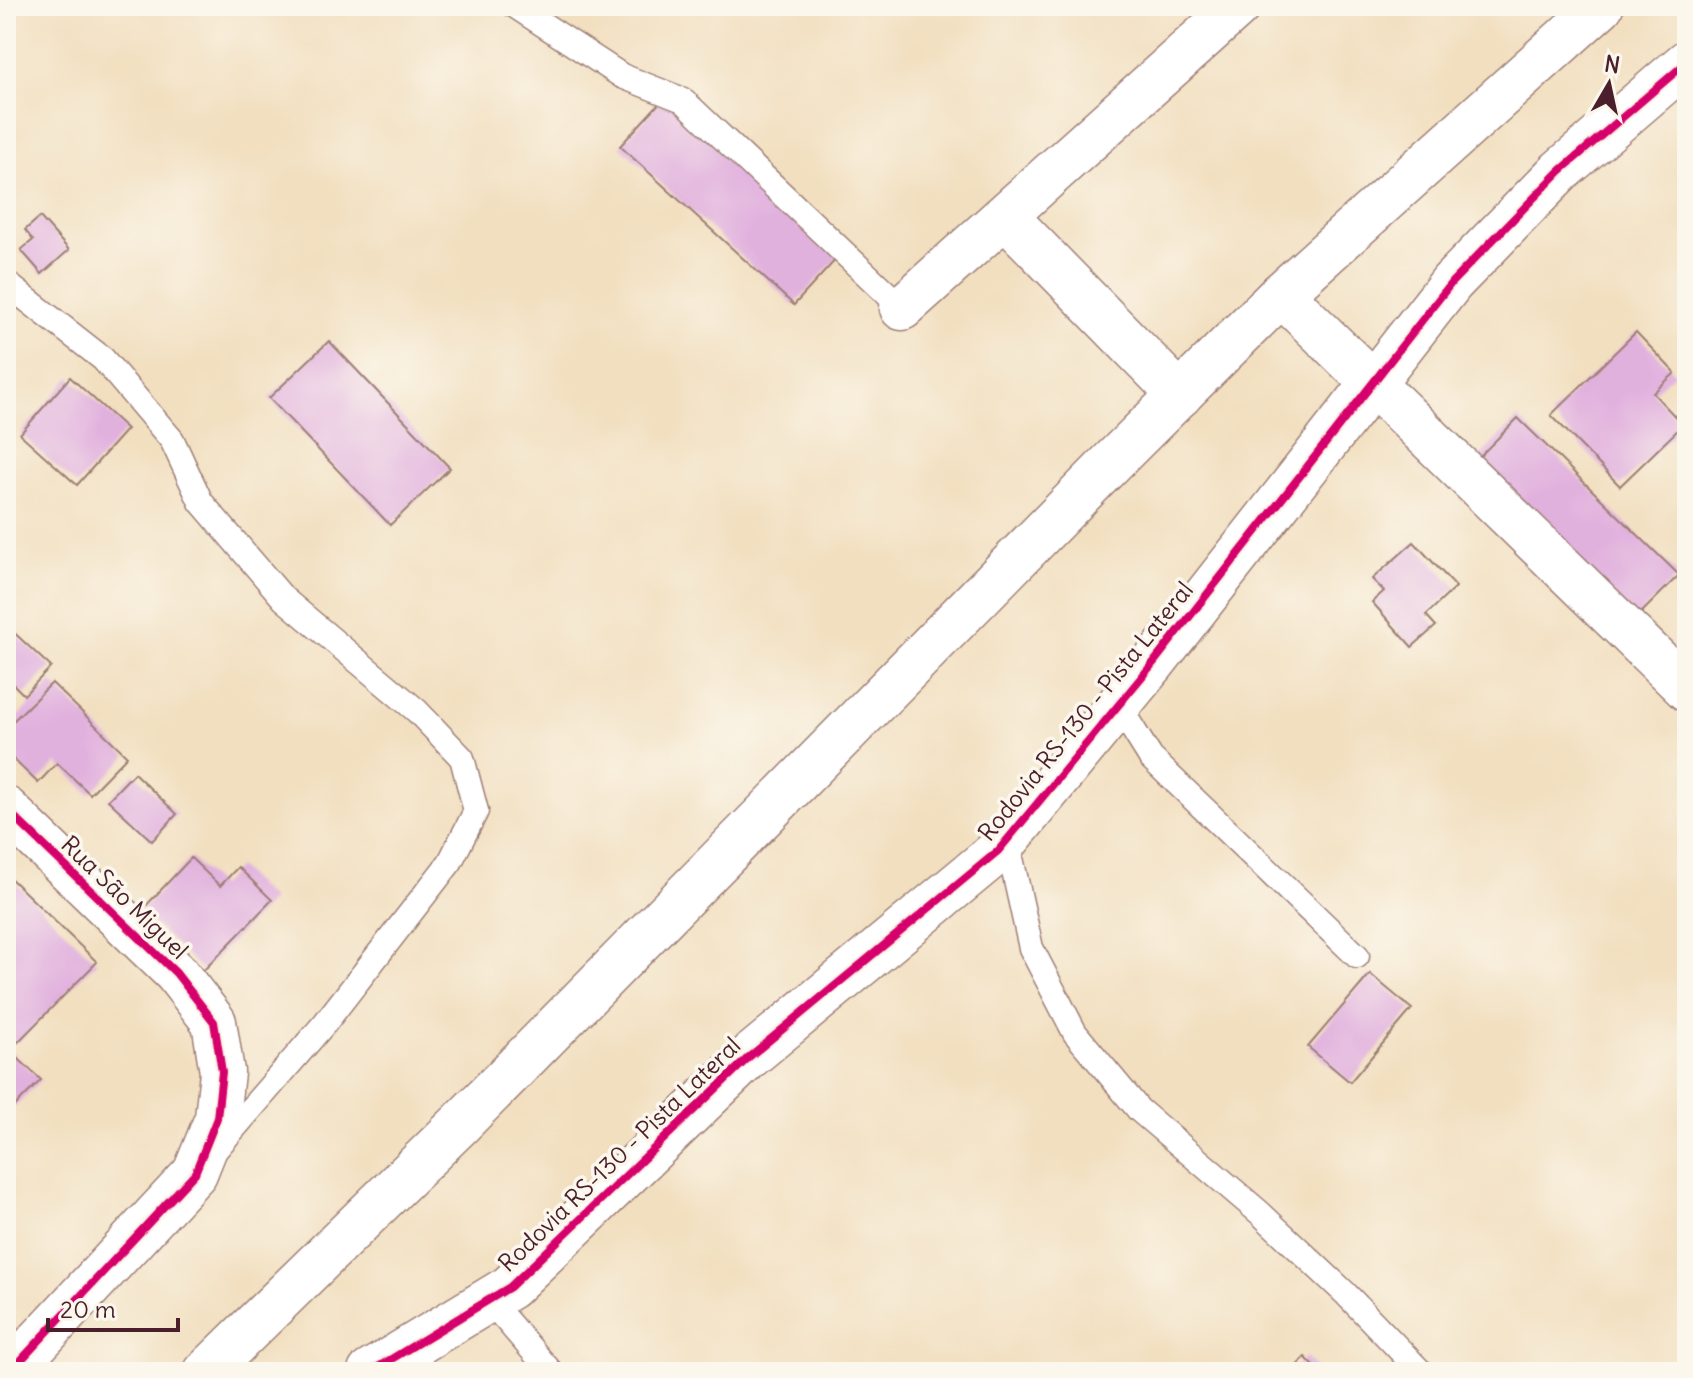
<svg xmlns="http://www.w3.org/2000/svg" width="1693" height="1378" viewBox="0 0 1693 1378" font-family="Delius,sans-serif">
	<style>
		.building { fill: #e1b1de }
		.lines { fill: none; stroke-linecap: round; stroke-linejoin: round }
		.service-casing { stroke: #9e7f76; stroke-width: 27 }
		.minor-casing { stroke: #9e7f76; stroke-width: 47 }
		.tertiary-casing { stroke: #9e7f76; stroke-width: 47 }
		.primary-casing { stroke: #9e7f76; stroke-width: 47 }
		.service { stroke: #fff; stroke-width: 24 }
		.minor { stroke: #fff; stroke-width: 44 }
		.tertiary { stroke: #fff; stroke-width: 44 }
		.primary { stroke: #fff; stroke-width: 44 }
		.cycleway-casing { stroke: #fbf7ec; stroke-width: 13 }
		.cycleway { stroke: #d6006c; stroke-width: 8 }
		.labels { text-anchor: middle; dominant-baseline: central; stroke-width: 7; stroke-linejoin: round; paint-order: stroke }
		.street-label { font-size: 24px; fill: #4a1f2b; stroke: #fbf7ec }
	</style>
	<rect width="100%" height="100%" fill="#fbf7ec"/>
	<filter id="ink" filterUnits="userSpaceOnUse"><feTurbulence type="fractalNoise" baseFrequency=".0125" numOctaves="2"/><feDisplacementMap in="SourceGraphic" scale="16" xChannelSelector="R" yChannelSelector="G"/><feConvolveMatrix kernelMatrix="1 2 1 2 8 2 1 2 1" color-interpolation-filters="sRGB"/></filter>
	<filter id="wash" filterUnits="userSpaceOnUse"><feTurbulence type="fractalNoise" baseFrequency=".006" numOctaves="4" result="noise"/><feDisplacementMap in="SourceGraphic" scale="32" xChannelSelector="R" yChannelSelector="G"/><feGaussianBlur stdDeviation="1.8" result="paint"/><feColorMatrix in="noise" values="0 0 0 0 0 0 0 0 0 0 0 0 0 0 0 0 0 1.4 0 .05"/><feComposite in="paint" operator="in"/></filter>
	<g filter="url(#wash)">
		<rect width="100%" height="100%" fill="#f2dfc0"/>
		<g id="blocks">
			<g class="building">
				<polygon points="665,97 838,257 794,305 620,146"/>
				<polygon points="40,217 69,250 42,274 21,250 33,240 25,230"/>
				<polygon points="1636,332 1675,373 1653,393 1683,425 1620,486 1551,415"/>
				<polygon points="329,341 450,468 390,525 269,398"/>
				<polygon points="70,377 127,429 77,485 20,434"/>
				<polygon points="1518,418 1679,575 1636,618 1475,461"/>
				<polygon points="1414,542 1456,587 1426,615 1436,626 1412,647 1372,602 1384,591 1372,579"/>
				<polygon points="8,627 51,667 24,695 12,683 6,689 6,629"/>
				<polygon points="52,683 127,756 90,794 57,763 38,783 6,752 6,728"/>
				<polygon points="134,773 177,814 152,841 108,800"/>
				<polygon points="191,858 220,886 238,867 272,900 203,971 141,911"/>
				<polygon points="6,874 97,962 17,1043 6,1033"/>
				<polygon points="1370,974 1412,1009 1350,1082 1308,1047"/>
				<polygon points="6,1047 41,1080 6,1115"/>
				<polygon points="1305,1357 1320,1372 1291,1372"/>
			</g>
		</g>
	</g>
	<g filter="url(#ink)">
		<use href="#blocks" fill-opacity="0" stroke="#9e7f76" stroke-width="2"/>
		<g class="lines">
			<g class="service-casing">
				<g id="service">
					<polyline points="515,6 622,76 683,100 902,308"/>
					<polyline points="6,283 103,359 172,440 201,502 284,599 417,711 462,758 476,811 450,862 325,1023 217,1148"/>
					<polyline points="1118,705 1151,758 1357,956"/>
					<polyline points="1007,840 1031,948 1075,1033 1139,1110 1260,1213 1345,1293 1421,1372"/>
					<polyline points="489,1300 551,1372"/>
				</g>
			</g>
			<g class="minor-casing">
				<g id="minor">
					<polyline points="1006,217 1180,395"/>
					<polyline points="1281,294 1687,689"/>
					<polyline points="902,308 1238,6"/>
					<polyline points="6,809 176,973 214,1022 222,1072 217,1118 195,1173 10,1372"/>
				</g>
			</g>
			<g class="tertiary-casing">
				<polyline id="tertiary" points="370,1372 510,1287 749,1057 998,851 1154,662 1452,282 1560,171 1687,62"/>
			</g>
			<g class="primary-casing">
				<polyline id="primary" points="206,1372 460,1124 1113,461 1281,294 1601,6"/>
			</g>
			<use href="#service" class="service"/>
			<use href="#minor" class="minor"/>
			<use href="#tertiary" class="tertiary"/>
			<use href="#primary" class="primary"/>
			<g class="cycleway-casing">
				<g id="cycleway">
					<polyline points="6,809 176,973 214,1022 222,1072 217,1118 195,1173 10,1372"/>
					<polyline points="370,1372 510,1287 749,1057 998,851 1154,662 1452,282 1560,171 1687,62"/>
				</g>
			</g>
			<use href="#cycleway" class="cycleway"/>
		</g>
	</g>
	<g class="labels">
		<g class="street-label">
			<text transform="translate(1085 711) rotate(-51)">Rodovia RS-130 - Pista Lateral</text>
			<text transform="translate(125 897) rotate(44)">Rua São Miguel</text>
			<text transform="translate(619 1154) rotate(-44)">Rodovia RS-130 - Pista Lateral</text>
		</g>
	</g>
	<rect width="1693" height="1378" fill="none" stroke="#fbf7ec" stroke-width="32"/>
	<g transform="translate(1609 84) rotate(9)" stroke="#fbf7ec" stroke-width="6" paint-order="stroke">
	<path d="M0-6L14 30L0 20L-14 30Z" fill="#4a1f2b"/>
	<text y="-12" font-size="22" font-weight="bold" text-anchor="middle" fill="#4a1f2b">N</text>
	</g>
	<path d="M48 1318v12h130v-12" fill="none" stroke="#4a1f2b" stroke-width="4"/>
	<text x="60" y="1318" font-size="24" fill="#4a1f2b" stroke="#fbf7ec" stroke-width="6" paint-order="stroke">20 m</text>
</svg>
